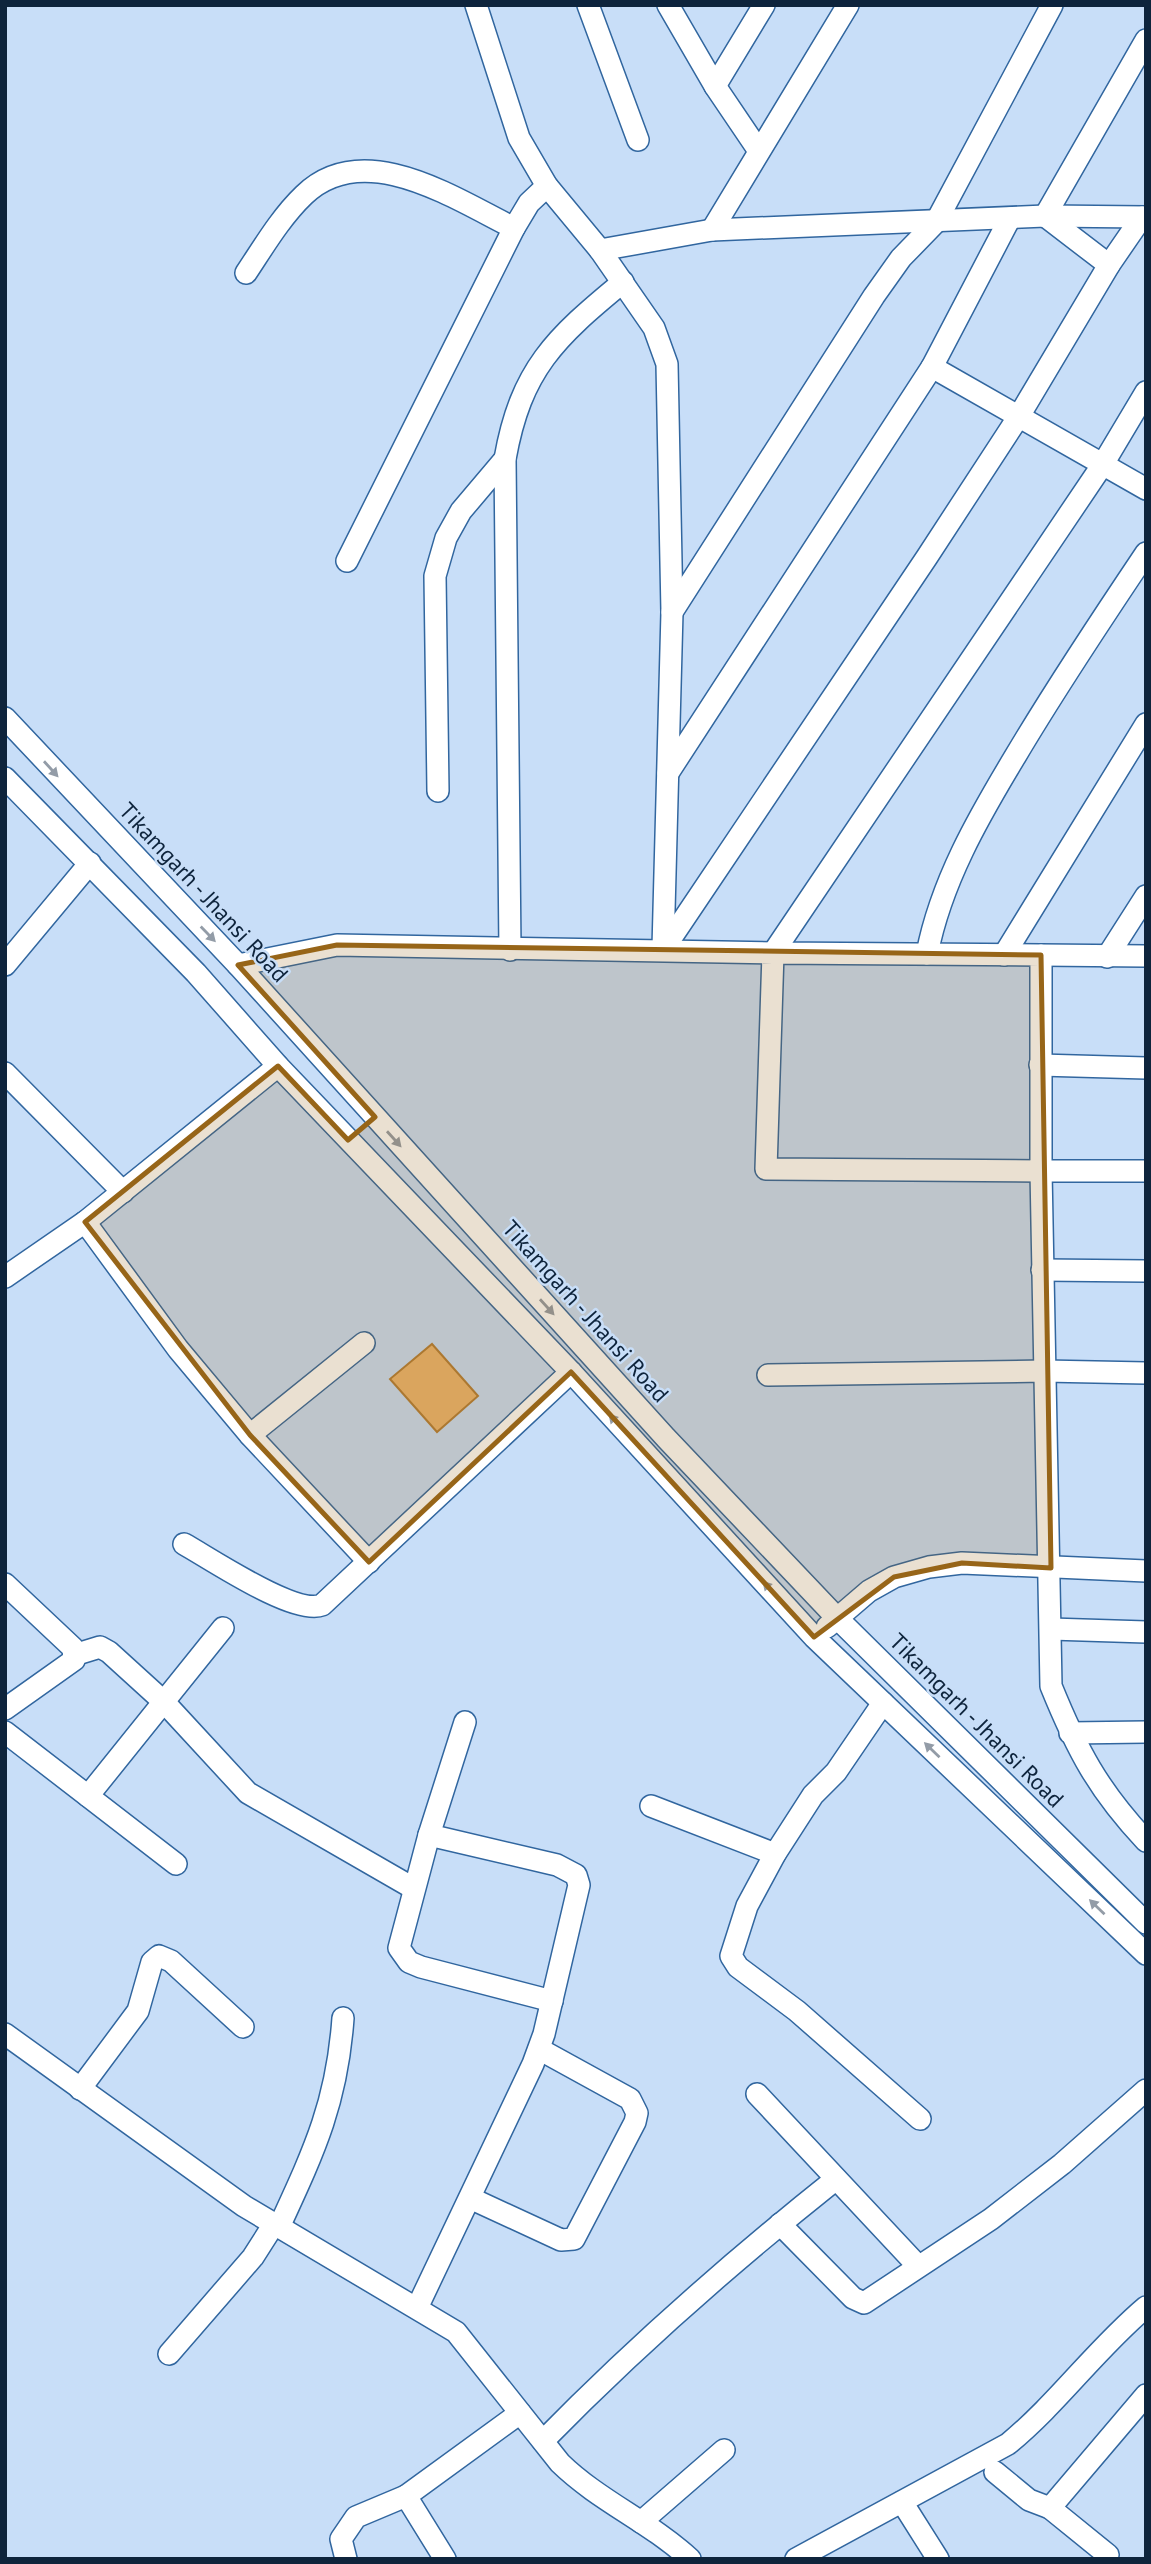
<svg xmlns="http://www.w3.org/2000/svg" width="1151" height="2564" viewBox="0 0 1151 2564" font-family="'PT Sans',sans-serif">
	<style>
		.building { fill: #ecb670; stroke: #b27e37; stroke-width: 2 }
		.lines { fill: none; stroke-linecap: round; stroke-linejoin: round }
		.minor-casing { stroke: #31669f; stroke-width: 24 }
		.minor { stroke: #fff; stroke-width: 21 }
		.oneway { fill: #939ca7 }
		.marked { fill: #976518; fill-opacity: 0.2; stroke: #976518; stroke-width: 5; stroke-linejoin: round }
		.labels { text-anchor: middle; dominant-baseline: central; stroke-width: 5; stroke-linejoin: round; paint-order: stroke }
		.street-label { font-size: 23px; fill: #0e243c; stroke: #c8def8 }
	</style>
	<rect width="100%" height="100%" fill="#c8def8"/>
	<polygon class="building" points="432,1344 478,1396 437,1432 390,1379"/>
	<g class="lines">
		<g class="minor-casing">
			<g id="minor">
				<polyline points="476,5 519,138 547,186 600,250 654,328 667,364 672,612 663,948"/>
				<polyline points="588,5 638,140"/>
				<polyline points="668,5 715,86 759,151"/>
				<polyline points="715,86 764,5"/>
				<polyline points="712,230 848,5"/>
				<polyline points="600,250 712,230 1045,216 1146,217"/>
				<polyline points="1109,265 1142,217"/>
				<path d="M246 273C264 246 281 217 304 195 364 137 455 199 514 228"/>
				<polyline points="932,367 1146,489"/>
				<polyline points="347,561 514,228 529,203 547,186"/>
				<polyline points="672,612 874,296 901,258 936,222 1052,5"/>
				<polyline points="5,718 238,965 666,1438 837,1618 1146,1923"/>
				<polyline points="668,773 932,367 1010,218"/>
				<polyline points="5,778 196,973 278,1066 571,1372 814,1637 1146,1954"/>
				<polyline points="438,791 435,576 446,538 461,511 505,459"/>
				<path d="M510 950 505 459C521 369 555 338 623 282"/>
				<polyline points="663,950 927,557 1019,416 1109,265 1045,216 1146,40"/>
				<polyline points="773,953 1103,464 1146,392"/>
				<path d="M927 954C941 882 978 818 1016 755 1057 686 1101 620 1146 553"/>
				<polyline points="1004,955 1146,724"/>
				<polyline points="1041,955 1146,956"/>
				<polyline points="1107,957 1146,896"/>
				<polyline points="5,965 90,863"/>
				<polyline points="238,965 337,945 773,953 766,1169 1041,1171 1041,955 773,953"/>
				<polyline points="1040,1065 1146,1068"/>
				<polyline points="5,1073 123,1192"/>
				<path d="M1146 1171H1041L1051 1686C1077 1750 1098 1790 1146 1841"/>
				<polyline points="85,1222 178,1349 250,1435 369,1562"/>
				<polyline points="1042,1270 1146,1271"/>
				<polyline points="5,1277 85,1222 278,1066"/>
				<polyline points="768,1375 1044,1371 1146,1373"/>
				<polyline points="250,1435 364,1343"/>
				<path d="M184 1544C211 1559 295 1616 322 1605L571 1372"/>
				<polyline points="5,1584 73,1648 74,1660 5,1709"/>
				<polyline points="827,1627 869,1591 894,1577 929,1567 962,1563 1146,1571"/>
				<polyline points="1051,1629 1146,1632"/>
				<polyline points="74,1655 100,1647 109,1652 164,1702 248,1793 413,1888"/>
				<polyline points="883,1703 836,1772 813,1795 775,1854 747,1906 731,1956 738,1967 797,2011 920,2119"/>
				<polyline points="465,1722 429,1835 399,1948 409,1962 421,1967 552,2001"/>
				<polyline points="5,1732 176,1864"/>
				<polyline points="1070,1733 1146,1732"/>
				<polyline points="88,1796 223,1628"/>
				<polyline points="651,1806 775,1854"/>
				<path d="M5 2034 244 2206 456 2332 560 2463C599 2501 650 2522 690 2559"/>
				<polyline points="80,2089 138,2011 152,1962 159,1956 171,1961 243,2027"/>
				<polyline points="757,2094 918,2266"/>
				<polyline points="470,2198 561,2240 574,2239 635,2122 637,2113 630,2099 539,2049"/>
				<polyline points="780,2224 853,2298 864,2303 991,2219 1062,2164 1146,2090"/>
				<path d="M279 2227C314 2151 337 2103 343 2018"/>
				<polyline points="417,2308 533,2064 544,2034 579,1885 576,1875 557,1865 429,1835"/>
				<polyline points="169,2354 253,2257 274,2224"/>
				<path d="M543 2441C635 2347 733 2261 836 2179"/>
				<polyline points="995,2472 1029,2500 1050,2508 1146,2395"/>
				<polyline points="902,2502 938,2559"/>
				<polyline points="1050,2508 1108,2555"/>
				<polyline points="641,2522 724,2450"/>
				<polyline points="346,2559 341,2539 356,2517 406,2496"/>
				<polyline points="445,2559 406,2496 520,2413"/>
				<path d="M796 2559 1008 2444C1058 2403 1096 2349 1146 2307"/>
			</g>
		</g>
		<use href="#minor" class="minor"/>
	</g>
	<defs><path id="oneway-solid" d="M-6-.8H1V-3.2L6.5 0L1 3.2V.8H-6Z" transform="scale(1.75)"/></defs>
	<g class="oneway">
		<use href="#oneway-solid" transform="translate(51 769) rotate(48)"/>
		<use href="#oneway-solid" transform="translate(208 934) rotate(46)"/>
		<use href="#oneway-solid" transform="translate(394 1139) rotate(48)"/>
		<use href="#oneway-solid" transform="translate(547 1307) rotate(48)"/>
		<use href="#oneway-solid" transform="translate(616 1422) rotate(-132)"/>
		<use href="#oneway-solid" transform="translate(770 1589) rotate(-133)"/>
		<use href="#oneway-solid" transform="translate(932 1750) rotate(-136)"/>
		<use href="#oneway-solid" transform="translate(1097 1907) rotate(-136)"/>
	</g>
	<path class="marked" d="M337 945 1041 955 1051 1568 962 1563 894 1577 814 1637 571 1372 369 1562 250 1435 85 1222 278 1066 348 1140 375 1117 238 965Z"/>
	<g class="labels">
		<g class="street-label">
			<text transform="translate(204 892) rotate(47)">Tikamgarh - Jhansi Road</text>
			<text transform="translate(586 1311) rotate(48)">Tikamgarh - Jhansi Road</text>
			<text transform="translate(977 1720) rotate(45)">Tikamgarh - Jhansi Road</text>
		</g>
	</g>
	<rect width="1151" height="2564" fill="none" stroke="#0e243c" stroke-width="14"/>
</svg>
